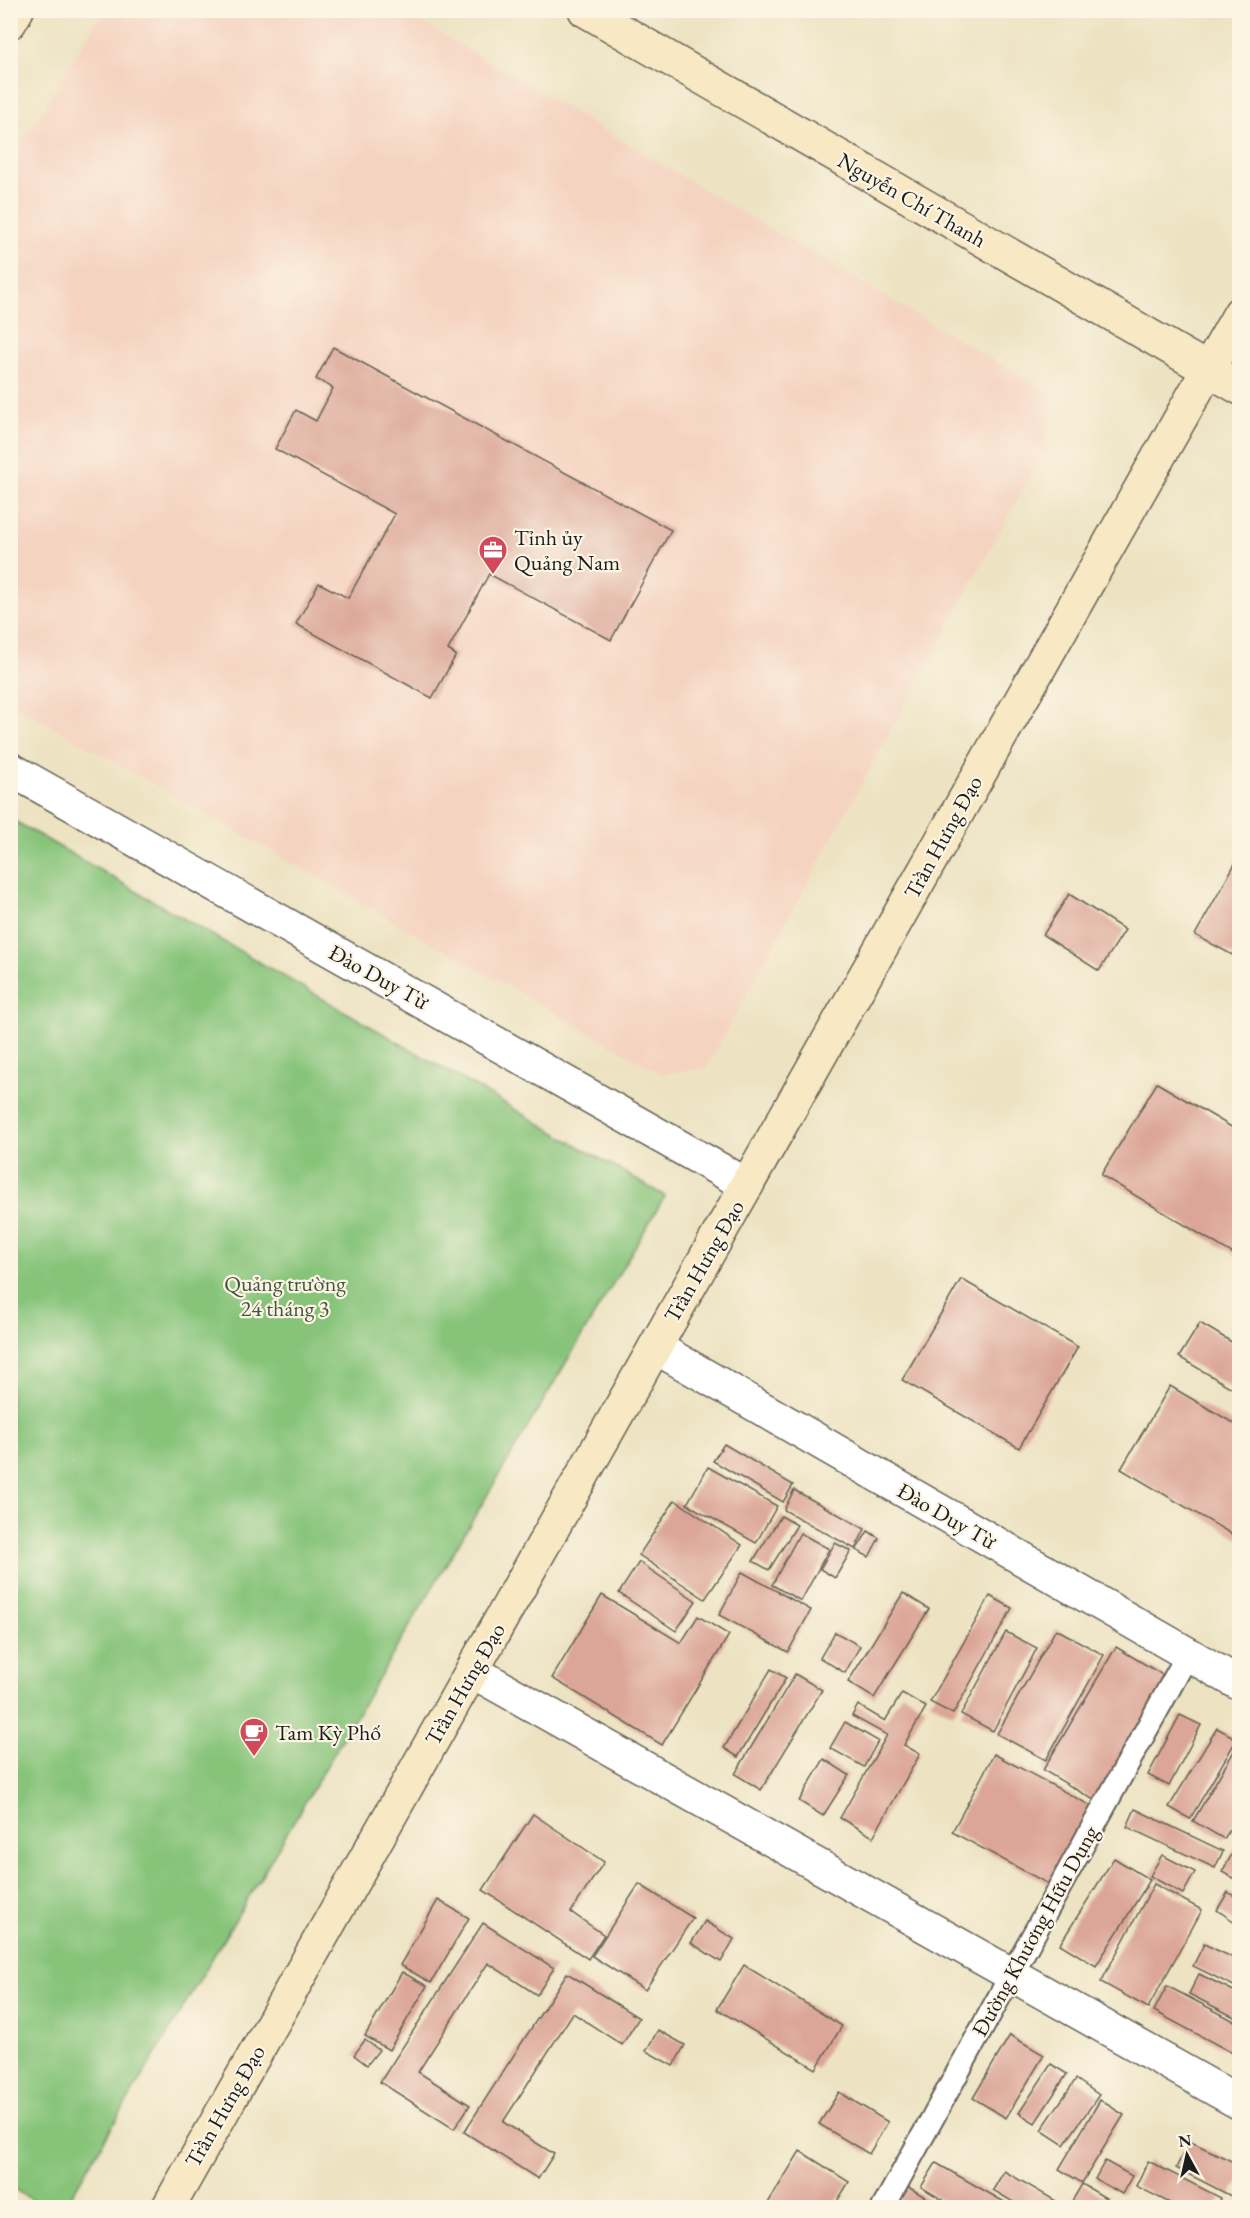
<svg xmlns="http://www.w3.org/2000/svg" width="1250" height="2218" viewBox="0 0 1250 2218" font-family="'EB Garamond',serif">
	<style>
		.built { fill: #f5d3c1 }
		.green { fill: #87c47a; stroke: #52704b; stroke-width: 1.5 }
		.building { fill: #dba697 }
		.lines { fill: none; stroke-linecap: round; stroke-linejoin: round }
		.lane-casing { stroke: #656256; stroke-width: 26 }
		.street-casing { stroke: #656256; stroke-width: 36 }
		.secondary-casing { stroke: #656256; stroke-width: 36 }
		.lane { stroke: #fff; stroke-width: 22 }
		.street { stroke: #fff; stroke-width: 33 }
		.secondary { stroke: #f8e8c3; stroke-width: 33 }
		.labels { text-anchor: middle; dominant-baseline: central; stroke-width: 4.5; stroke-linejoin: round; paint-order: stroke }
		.street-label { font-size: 22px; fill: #1c1c1c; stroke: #fcf5e5 }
		.poi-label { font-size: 22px; fill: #1c1c1c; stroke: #fcf5e5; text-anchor: start }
		.park-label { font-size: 22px; fill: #41573d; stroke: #fcf5e5 }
	</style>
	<rect width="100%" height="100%" fill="#fcf5e5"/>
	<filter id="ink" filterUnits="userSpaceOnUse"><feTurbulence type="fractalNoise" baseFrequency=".0167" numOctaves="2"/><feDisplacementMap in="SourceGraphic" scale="12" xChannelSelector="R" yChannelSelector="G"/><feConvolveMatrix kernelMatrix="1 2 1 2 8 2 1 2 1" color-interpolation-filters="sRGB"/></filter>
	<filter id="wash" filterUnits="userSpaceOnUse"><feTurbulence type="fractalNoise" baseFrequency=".008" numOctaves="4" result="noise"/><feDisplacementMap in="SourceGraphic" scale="24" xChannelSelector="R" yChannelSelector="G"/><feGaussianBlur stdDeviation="1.35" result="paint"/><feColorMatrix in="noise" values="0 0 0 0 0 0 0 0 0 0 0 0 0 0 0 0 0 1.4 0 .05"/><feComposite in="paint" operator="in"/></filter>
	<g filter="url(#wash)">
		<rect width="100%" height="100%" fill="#ede3c3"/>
		<polygon class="built" points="103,11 402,11 1052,395 1046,447 706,1068 662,1074 11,703 10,164"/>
		<polygon class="green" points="11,819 665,1196 64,2208 45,2207 10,2187"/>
		<g id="blocks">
			<g class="building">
				<polygon points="333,347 671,530 611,640 489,574 448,650 456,655 432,698 296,624 319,583 348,598 395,514 275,449 296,410 316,421 333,388 316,379"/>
				<polygon points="1240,855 1240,959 1195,935"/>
				<polygon points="1069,894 1125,930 1099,971 1043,935"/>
				<polygon points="1157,1083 1240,1132 1240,1258 1101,1175"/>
				<polygon points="961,1279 1078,1347 1019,1448 902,1380"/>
				<polygon points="1200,1323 1240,1347 1240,1393 1179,1357"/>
				<polygon points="1170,1386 1240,1427 1240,1539 1121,1469"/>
				<polygon points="724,1444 793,1485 783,1502 713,1461"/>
				<polygon points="708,1467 777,1506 756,1543 687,1504"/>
				<polygon points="794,1490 865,1529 855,1549 784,1510"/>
				<polygon points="675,1500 742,1545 705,1599 639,1555"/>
				<polygon points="781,1516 797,1525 769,1570 753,1561"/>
				<polygon points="868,1531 879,1538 869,1557 856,1550"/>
				<polygon points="800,1533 829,1549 801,1601 772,1585"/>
				<polygon points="835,1543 851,1551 835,1578 820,1569"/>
				<polygon points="639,1562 696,1601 676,1631 619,1593"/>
				<polygon points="742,1572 811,1610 788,1652 719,1615"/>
				<polygon points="903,1593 929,1609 874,1698 848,1682"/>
				<polygon points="602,1595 681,1643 698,1616 729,1635 662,1745 552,1678"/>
				<polygon points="990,1596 1012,1608 953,1714 930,1702"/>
				<polygon points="1056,1629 1104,1655 1046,1760 997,1734"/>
				<polygon points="835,1632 860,1646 845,1673 820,1658"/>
				<polygon points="1006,1632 1037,1648 993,1731 961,1714"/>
				<polygon points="1116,1647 1173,1681 1099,1803 1043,1770"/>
				<polygon points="771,1669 786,1678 738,1757 724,1748"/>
				<polygon points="795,1674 822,1690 761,1790 735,1774"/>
				<polygon points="902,1693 926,1707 904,1745 920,1754 873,1837 840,1818 887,1735 852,1716 858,1705 885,1721"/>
				<polygon points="1180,1715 1201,1725 1169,1786 1148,1775"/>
				<polygon points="845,1722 878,1741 864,1767 830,1748"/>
				<polygon points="1217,1728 1237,1739 1190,1819 1169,1807"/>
				<polygon points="1240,1741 1240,1812 1224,1839 1193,1821"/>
				<polygon points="994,1754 1095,1808 1052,1886 952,1832"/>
				<polygon points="824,1759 849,1775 823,1816 799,1801"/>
				<polygon points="1135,1809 1223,1851 1215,1868 1127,1827"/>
				<polygon points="533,1814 604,1862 571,1912 604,1935 588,1959 483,1890"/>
				<polygon points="1240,1840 1240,1882 1222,1872"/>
				<polygon points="1162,1855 1195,1872 1183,1894 1150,1876"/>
				<polygon points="1114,1858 1150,1880 1096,1966 1060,1944"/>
				<polygon points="639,1884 693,1918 645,1990 592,1956"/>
				<polygon points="1154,1884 1202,1910 1148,2008 1101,1982"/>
				<polygon points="1228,1892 1240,1900 1238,1924 1217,1910"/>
				<polygon points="438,1900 469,1918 431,1983 400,1965"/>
				<polygon points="705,1921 734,1939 721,1962 691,1943"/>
				<polygon points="483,1923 554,1968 537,1995 488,1963 418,2072 470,2105 454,2129 380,2082"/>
				<polygon points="1204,1944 1240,1961 1240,1989 1193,1966"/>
				<polygon points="744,1965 842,2026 816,2069 717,2009"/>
				<polygon points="402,1972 427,1986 389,2050 365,2036"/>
				<polygon points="567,1973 639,2018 622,2045 573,2013 503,2122 554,2154 538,2179 464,2132"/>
				<polygon points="1199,1974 1240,1994 1240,2020 1189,1994"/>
				<polygon points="1167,1986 1240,2024 1240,2057 1154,2011"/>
				<polygon points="658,2030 685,2045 673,2066 646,2051"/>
				<polygon points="1010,2035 1044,2055 1006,2118 973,2098"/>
				<polygon points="365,2040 379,2050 367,2065 354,2055"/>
				<polygon points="1051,2064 1067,2074 1035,2123 1019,2113"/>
				<polygon points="1076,2079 1099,2095 1064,2145 1041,2130"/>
				<polygon points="839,2092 888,2122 869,2154 819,2124"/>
				<polygon points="1100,2100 1124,2115 1082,2183 1059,2169"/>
				<polygon points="1189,2141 1240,2165 1240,2179 1231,2196 1176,2168"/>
				<polygon points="800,2151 849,2182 833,2208 765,2208"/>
				<polygon points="1105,2161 1132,2176 1122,2194 1095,2179"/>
				<polygon points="1148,2161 1221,2198 1216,2208 1180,2208 1136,2186"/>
				<polygon points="936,2163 1006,2203 1014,2208 956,2208 921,2187"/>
				<polygon points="1004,2171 1056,2201 1052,2208 1023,2208 993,2190"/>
				<polygon points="1082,2184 1116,2204 1114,2208 1068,2208"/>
				<polygon points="908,2187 944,2208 896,2208"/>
			</g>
		</g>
	</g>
	<g filter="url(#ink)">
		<use href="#blocks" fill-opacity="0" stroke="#656256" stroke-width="1.5"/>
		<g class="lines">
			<g class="lane-casing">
				<polyline id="lane" points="883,2208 1188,1654"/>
			</g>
			<g class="street-casing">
				<g id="street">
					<polyline points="10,769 747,1185"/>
					<polyline points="655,1347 1240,1684"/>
					<polyline points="472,1671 1240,2103"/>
				</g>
			</g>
			<g class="secondary-casing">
				<g id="secondary">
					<polyline points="585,10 1240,388"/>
					<polyline points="10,22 17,10"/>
					<polyline points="168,2208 1240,313"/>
				</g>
			</g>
			<use href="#lane" class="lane"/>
			<use href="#street" class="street"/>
			<use href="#secondary" class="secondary"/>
		</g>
	</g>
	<defs>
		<g id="office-pin" transform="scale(1.5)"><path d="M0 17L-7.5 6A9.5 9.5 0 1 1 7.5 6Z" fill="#d1495b" stroke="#fcf5e5"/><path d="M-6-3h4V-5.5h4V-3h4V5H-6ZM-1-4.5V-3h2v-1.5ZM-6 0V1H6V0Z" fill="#fff"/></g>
		<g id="cafe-pin" transform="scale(1.5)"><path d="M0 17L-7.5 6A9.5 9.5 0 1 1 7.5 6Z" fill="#d1495b" stroke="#fcf5e5"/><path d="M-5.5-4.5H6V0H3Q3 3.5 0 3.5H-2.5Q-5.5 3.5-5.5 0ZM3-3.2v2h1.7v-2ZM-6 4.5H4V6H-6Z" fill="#fff"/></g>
	</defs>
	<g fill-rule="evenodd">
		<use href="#office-pin" x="493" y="550"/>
		<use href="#cafe-pin" x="254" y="1732"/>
	</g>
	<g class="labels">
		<g class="street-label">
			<text transform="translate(912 200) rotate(30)">Nguyễn Chí Thanh</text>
			<text transform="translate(943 837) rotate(-61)">Trần Hưng Đạo</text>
			<text transform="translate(379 977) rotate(29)">Đào Duy Từ</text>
			<text transform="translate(704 1261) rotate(-60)">Trần Hưng Đạo</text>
			<text transform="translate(947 1516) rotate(30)">Đào Duy Từ</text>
			<text transform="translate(465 1684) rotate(-60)">Trần Hưng Đạo</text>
			<text transform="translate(1035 1931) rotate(-61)">Đường Khương Hữu Dụng</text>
			<text transform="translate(225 2106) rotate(-60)">Trần Hưng Đạo</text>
		</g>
		<g class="poi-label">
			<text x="514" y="537">Tỉnh ủy<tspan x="514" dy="25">Quảng Nam</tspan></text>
			<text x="275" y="1732">Tam Kỳ Phố</text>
		</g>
		<g class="park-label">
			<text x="285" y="1283">Quảng trường<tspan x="285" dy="25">24 tháng 3</tspan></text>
		</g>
	</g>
	<rect width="1250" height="2218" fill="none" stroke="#fcf5e5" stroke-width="36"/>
	<g transform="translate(1187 2155) rotate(352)" stroke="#fcf5e5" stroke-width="4.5" paint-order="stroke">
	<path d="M0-4.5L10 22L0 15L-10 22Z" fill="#1c1c1c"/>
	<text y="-9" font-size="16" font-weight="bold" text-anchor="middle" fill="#1c1c1c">N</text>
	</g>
</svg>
